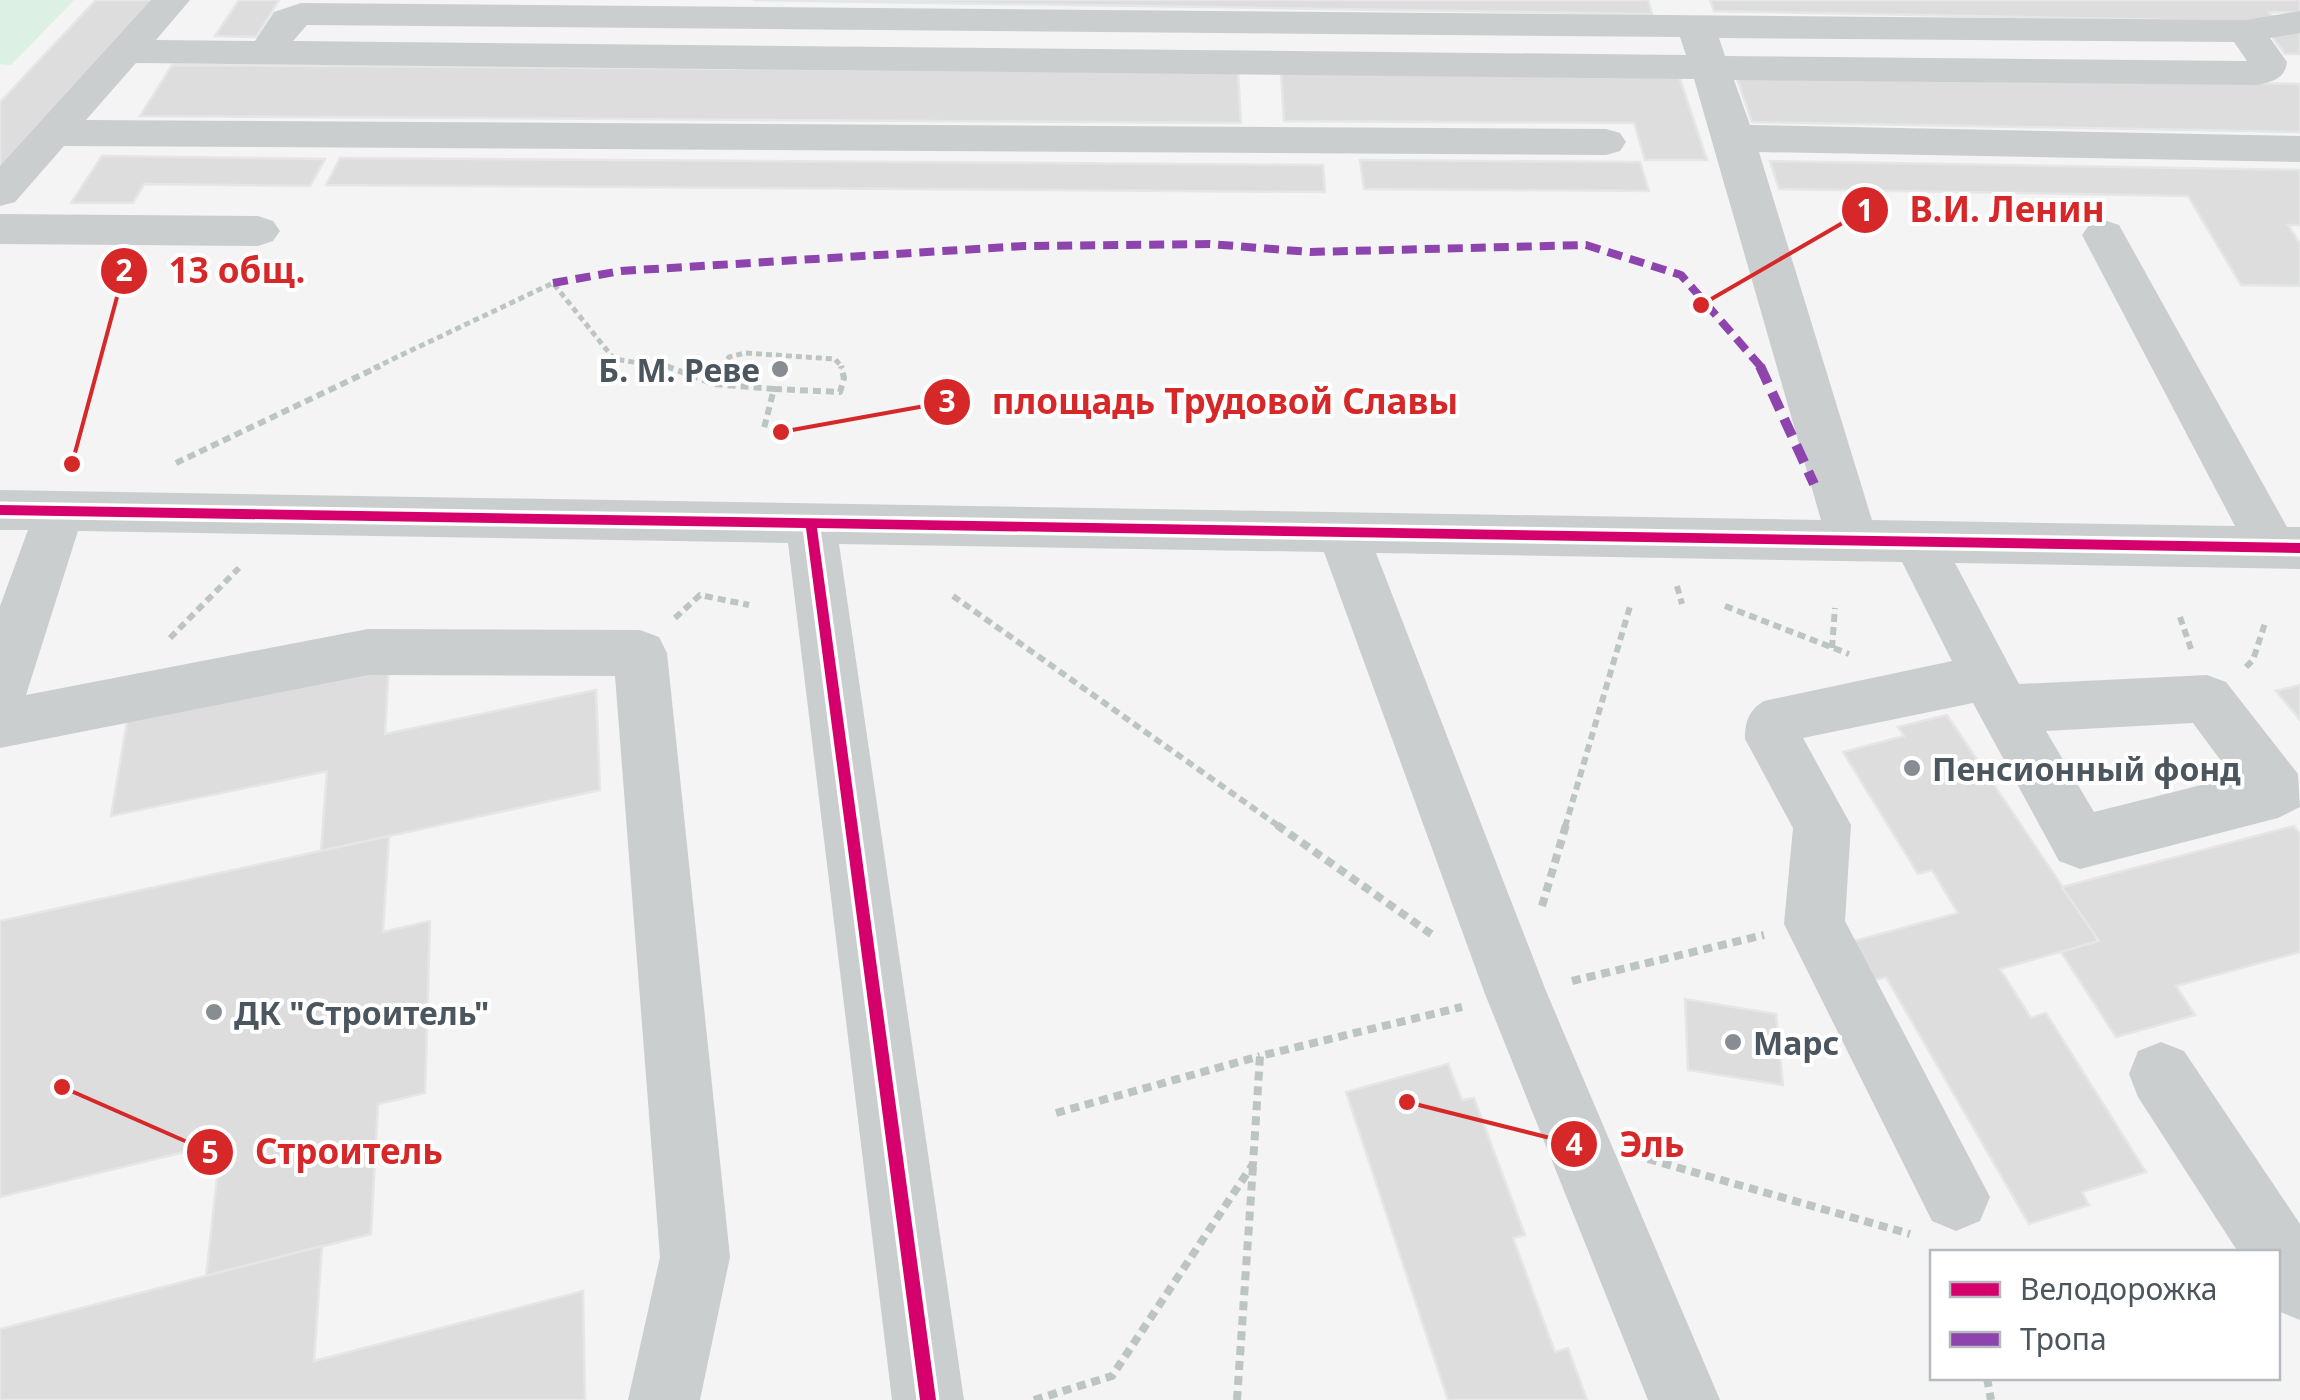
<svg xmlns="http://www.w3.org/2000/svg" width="2300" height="1400" viewBox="0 0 2300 1400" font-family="'Noto Sans',sans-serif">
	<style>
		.green { fill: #dcf0e4 }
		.building { fill: #ddddde; stroke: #e5e6e6; stroke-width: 2.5 }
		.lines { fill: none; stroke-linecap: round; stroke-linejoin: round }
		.path-far2 { stroke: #bcc5c2; stroke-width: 5; stroke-dasharray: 6 4; stroke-linecap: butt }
		.path-far1 { stroke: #bcc5c2; stroke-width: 6; stroke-dasharray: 8 5; stroke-linecap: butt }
		.path { stroke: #bcc5c2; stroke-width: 8; stroke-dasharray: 9 6; stroke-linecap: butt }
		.minor { fill: #cbcecf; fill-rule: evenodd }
		.quiet-far1 { stroke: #8e44ad; stroke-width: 8; stroke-dasharray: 15 8; stroke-linecap: butt }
		.quiet { stroke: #8e44ad; stroke-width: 10; stroke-dasharray: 19 10; stroke-linecap: butt }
		.cycleway-casing { stroke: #fff; stroke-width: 7 }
		.cycleway { fill: #d6006c; fill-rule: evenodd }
		.poi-dot { fill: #878d92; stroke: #fff; stroke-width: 4 }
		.labels { text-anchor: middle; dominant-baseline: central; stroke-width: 8; stroke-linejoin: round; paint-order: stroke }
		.poi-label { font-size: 32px; font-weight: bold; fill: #4c565e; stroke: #fff; text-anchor: start }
		.leader { fill: none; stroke: #d62828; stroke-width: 4 }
		.callout-dot { fill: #d62828; stroke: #fff; stroke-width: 4 }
		.mark-label { font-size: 30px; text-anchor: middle; font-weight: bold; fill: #fff }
		.callout-label { font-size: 35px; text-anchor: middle; font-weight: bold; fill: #d62828; stroke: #fff; stroke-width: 8; stroke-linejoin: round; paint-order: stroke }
	</style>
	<rect width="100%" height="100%" fill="#f4f4f4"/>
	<polygon class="green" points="0,0 74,0 11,65 0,64"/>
	<g class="building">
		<polygon points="96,0 153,0 0,169 0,102"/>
		<polygon points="239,0 279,0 256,37 215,36"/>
		<polygon points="753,0 1648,0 1652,14"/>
		<polygon points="1710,0 2300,0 2300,13 2269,12 2276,22 1714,11"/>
		<polygon points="2268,31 2300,31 2300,54 2285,54"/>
		<polygon points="172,65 1238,72 1241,123 140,116"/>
		<polygon points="1281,73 1679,76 1707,160 1645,160 1634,123 1284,121"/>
		<polygon points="1735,73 2300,84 2300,132 1752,122"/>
		<polygon points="102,156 325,159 310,186 144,184 133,203 71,203"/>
		<polygon points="340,158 1323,165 1325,192 326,185"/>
		<polygon points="1360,160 1640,162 1649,191 1364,189"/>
		<polygon points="1770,161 2300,170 2300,225 2288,225 2300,244 2300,286 2241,285 2188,196 1779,189"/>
		<polygon points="389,663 385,734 596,690 600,790 321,851 327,771 111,816 128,716"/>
		<polygon points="2300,685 2300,720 2276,691"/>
		<polygon points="1947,715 2099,941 2000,969 2031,1018 2046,1013 2146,1172 2082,1192 2089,1205 2029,1224 1886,977 1865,983 1843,944 1958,913 1932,870 1918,874 1843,752 1904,736 1898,727"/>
		<polygon points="2294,826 2300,834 2300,952 2176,986 2195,1015 2116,1037 2061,952 2099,941 2062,887"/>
		<polygon points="389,836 383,932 430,921 425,1093 378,1104 371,1234 206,1276 221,1143 0,1197 0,921"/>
		<polygon points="1685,999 1776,1014 1783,1085 1688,1070"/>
		<polygon points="1448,1064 1462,1100 1474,1098 1525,1235 1513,1238 1555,1352 1568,1348 1587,1400 1448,1400 1346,1092"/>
		<polygon points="322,1246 314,1361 583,1291 585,1400 0,1400 0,1329"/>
	</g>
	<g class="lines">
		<g class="path-far2">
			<polyline points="374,368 553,283 614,359 672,368"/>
			<polyline points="723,368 729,357 745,353 835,359 843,368"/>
		</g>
		<g class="path-far1">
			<polyline points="666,366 714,384 774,389 763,432"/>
			<polyline points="714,384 724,366"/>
			<polyline points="774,389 840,392 844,378 841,366"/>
			<polyline points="176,463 380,366"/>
			<polyline points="1677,586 1682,604"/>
			<polyline points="953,596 1280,827"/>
			<polyline points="1725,606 1849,654"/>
			<polyline points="2180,617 2191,649"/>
			<polyline points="675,618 700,595 749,605"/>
			<polyline points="170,638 239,568"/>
			<polyline points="1832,648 1835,608"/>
			<polyline points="2246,667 2253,660 2266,620"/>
			<polyline points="1565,827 1631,603"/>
		</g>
		<g class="path">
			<polyline points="1277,825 1434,936"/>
			<polyline points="1542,906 1566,825"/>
			<polyline points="1572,981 1764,935"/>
			<polyline points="1056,1113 1260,1056"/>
			<polyline points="1648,1159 1910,1234"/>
			<polyline points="1987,1378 1991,1400"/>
			<polyline points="1034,1400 1112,1376 1253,1164 1260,1056 1462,1007"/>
			<polyline points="1237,1400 1253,1166"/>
		</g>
		<g class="minor">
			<path d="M151 0H190L156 40 255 41 274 12 301 3 2245 20 2300 11V33L2270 38 2287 62C2285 79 2273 81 2258 85L1734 80 1750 125 2300 136V162L1759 152 1872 520 2235 526 2082 235 2089 225 2104 220 2119 225 2287 527H2300V569L1955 563 2019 684 2207 675 2226 682 2298 774 2300 807 2278 818 2080 869 2059 861 1973 703 1803 738 1851 825 1845 921 1990 1197 1980 1221 1956 1231 1932 1221 1784 924 1793 828 1745 739C1745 721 1749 710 1764 701L1952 661 1902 562 1376 553 1546 991 1720 1400H1648L1485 994 1324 552 839 544 964 1400H892L788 543 78 531 26 695 368 629 640 630 659 637 667 653 730 1257 700 1400H628L660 1257 615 676 368 675 0 748V606L28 530H0V490L1821 520 1694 79 136 63 86 120 1606 129 1620 133 1626 142 1620 151 1606 155 64 146 15 202 0 206V166ZM307 25 1680 37 1686 55 293 41ZM1719 38 2234 42 2247 61 1725 56ZM2193 723 2233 777 2094 812 2046 731Z"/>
			<polygon points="0,214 258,216 273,221 280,231 273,241 258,246 0,244"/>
			<polygon points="2161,1042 2184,1051 2300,1224 2300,1320 2278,1311 2278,1252 2238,1252 2138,1097 2129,1074 2138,1051"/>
		</g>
		<polyline class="quiet-far1" points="553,283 621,271 1024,246 1210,244 1310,252 1586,245 1681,275 1762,368"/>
		<polyline class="quiet" points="1760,366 1814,484"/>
		<g class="cycleway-casing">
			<polygon id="cycleway" points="0,505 2300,543 2300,553 817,528 936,1400 920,1400 806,528 0,515"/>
		</g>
		<use href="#cycleway" class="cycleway"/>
	</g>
	<g class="poi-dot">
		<circle cx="780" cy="369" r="10"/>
		<circle cx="1912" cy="768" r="10"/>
		<circle cx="214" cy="1012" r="10"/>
		<circle cx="1733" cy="1042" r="10"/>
	</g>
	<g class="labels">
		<g class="poi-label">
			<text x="760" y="369" text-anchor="end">Б. М. Реве</text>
			<text x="1932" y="768">Пенсионный фонд</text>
			<text x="234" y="1012">ДК "Строитель"</text>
			<text x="1753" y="1042">Марс</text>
		</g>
	</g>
	<path class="leader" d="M1701 305L1865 210M72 464L124 271M781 432L947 402M1407 1102L1574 1144M62 1087L210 1152"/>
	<g class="callout-dot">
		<circle cx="1701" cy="305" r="10"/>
		<circle cx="72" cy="464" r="10"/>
		<circle cx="781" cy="432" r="10"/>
		<circle cx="1407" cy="1102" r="10"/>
		<circle cx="62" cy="1087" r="10"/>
		<circle cx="1865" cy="210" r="25"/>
		<circle cx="124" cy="271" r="25"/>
		<circle cx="947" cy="402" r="25"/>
		<circle cx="1574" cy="1144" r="25"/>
		<circle cx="210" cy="1152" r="25"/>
	</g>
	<g class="mark-label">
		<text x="1865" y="221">1</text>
		<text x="124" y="281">2</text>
		<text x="947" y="412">3</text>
		<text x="1574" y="1155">4</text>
		<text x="210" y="1163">5</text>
	</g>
	<g class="callout-label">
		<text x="2007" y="222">В.И. Ленин</text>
		<text x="237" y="283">13 общ.</text>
		<text x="1225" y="414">площадь Трудовой Славы</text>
		<text x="1652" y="1157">Эль</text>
		<text x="349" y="1164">Строитель</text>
	</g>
	<rect x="1930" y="1250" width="350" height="130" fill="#ffffff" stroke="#b7bbbf" stroke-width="2.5"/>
	<rect x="1950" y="1282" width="50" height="15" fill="#d6006c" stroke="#b7bbbf" stroke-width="2.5"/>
	<text x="2020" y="1300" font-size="30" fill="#4c565e">Велодорожка</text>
	<rect x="1950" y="1332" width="50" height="15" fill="#8e44ad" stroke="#b7bbbf" stroke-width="2.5"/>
	<text x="2020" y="1350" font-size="30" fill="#4c565e">Тропа</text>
</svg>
